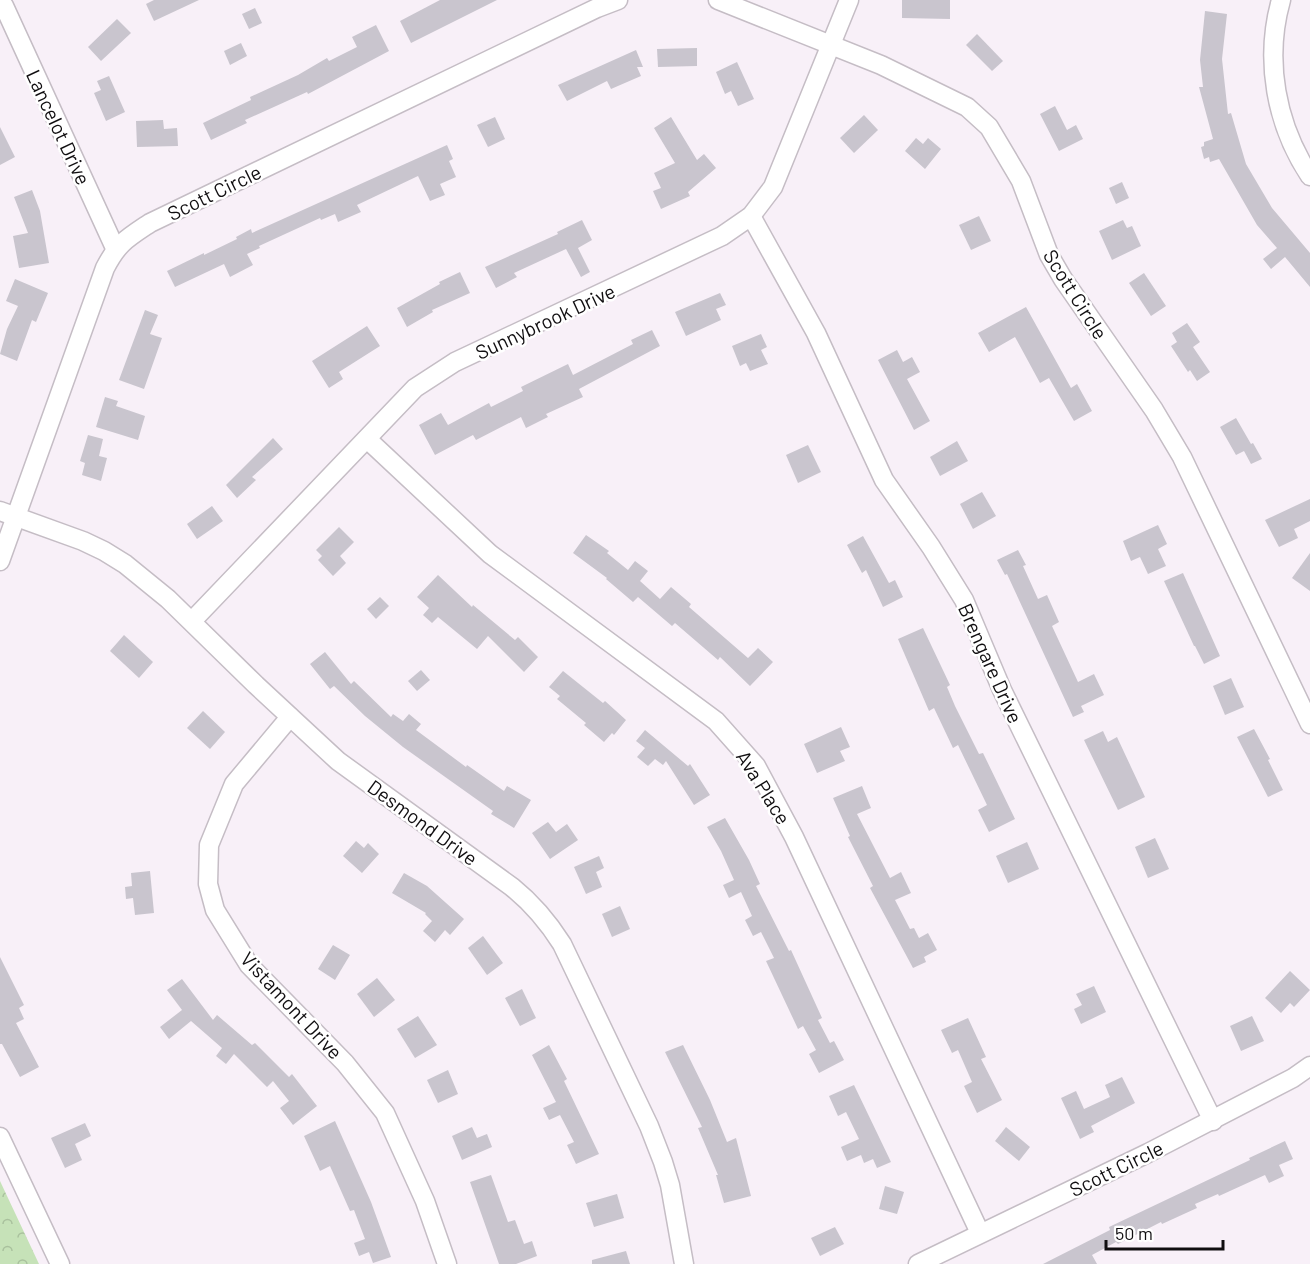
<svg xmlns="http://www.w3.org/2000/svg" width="1310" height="1264" viewBox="0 0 1310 1264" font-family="Barlow,sans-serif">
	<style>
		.forest { fill: url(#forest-crowns) }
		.building { fill: #c9c5ce }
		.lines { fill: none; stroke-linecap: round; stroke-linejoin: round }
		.street-casing { stroke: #c5bdc5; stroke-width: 21 }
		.street { stroke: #fff; stroke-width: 18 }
		.labels { text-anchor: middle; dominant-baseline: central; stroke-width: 5; stroke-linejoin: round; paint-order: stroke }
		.street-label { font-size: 20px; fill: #100e10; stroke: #fff }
	</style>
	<defs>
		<pattern id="forest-crowns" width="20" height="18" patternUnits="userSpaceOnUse" patternTransform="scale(1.5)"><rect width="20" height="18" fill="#c6e2b8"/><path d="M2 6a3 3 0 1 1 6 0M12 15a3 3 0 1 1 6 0" fill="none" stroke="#a9c19d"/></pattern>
	</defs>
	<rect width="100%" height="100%" fill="#f8f0f8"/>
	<polygon class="forest" points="0,1181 39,1264 0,1264"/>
	<g class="building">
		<polygon points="154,0 199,0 154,21 146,4"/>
		<polygon points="440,0 497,0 411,43 400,21"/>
		<polygon points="902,0 950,0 950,19 902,18"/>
		<polygon points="255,8 262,23 249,29 242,14"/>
		<polygon points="1205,11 1227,14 1222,59 1228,114 1231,113 1246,164 1272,208 1310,253 1310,287 1285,257 1271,269 1263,259 1277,248 1257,225 1219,159 1210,162 1209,157 1204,159 1201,147 1204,146 1204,142 1213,139 1199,87 1203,87 1200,60"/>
		<polygon points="117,19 131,33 101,61 88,47"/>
		<polygon points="376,25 389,51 308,94 307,92 245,120 247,123 211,140 203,123 251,100 250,97 298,75 327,58 329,61 357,47 352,37"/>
		<polygon points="977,34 1003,61 992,71 966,45"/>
		<polygon points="241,43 247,56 230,65 224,51"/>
		<polygon points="697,48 697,66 658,67 657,49"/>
		<polygon points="636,50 643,67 637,67 641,76 611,89 607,81 567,101 558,85"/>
		<polygon points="737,62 754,99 738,106 731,91 725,94 716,72"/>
		<polygon points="109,76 125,112 106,121 94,93 101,90 97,81"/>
		<polygon points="1055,106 1067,130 1076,125 1083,139 1059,151 1040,114"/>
		<polygon points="864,115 878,130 854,153 840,138"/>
		<polygon points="495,117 505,139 488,147 477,125"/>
		<polygon points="671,117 697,160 704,154 716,168 688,192 690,196 661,209 653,191 661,188 654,173 675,163 654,128"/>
		<polygon points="163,120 164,129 177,128 178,146 137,147 136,121"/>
		<polygon points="0,127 15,157 0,165"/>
		<polygon points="916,138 923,144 928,138 941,149 925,169 905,151"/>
		<polygon points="447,145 453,159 449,161 456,177 440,184 445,195 430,201 418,176 357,205 361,212 338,222 335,214 321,220 320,218 259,246 260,248 247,254 253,265 230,277 224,264 175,287 167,271 204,253 204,255 237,239 236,237 251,229 252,233"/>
		<polygon points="1122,182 1129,198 1116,204 1109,188"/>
		<polygon points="32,190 40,211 49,263 19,268 13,236 28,233 14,197"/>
		<polygon points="979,216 991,241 971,250 959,225"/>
		<polygon points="582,220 592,240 578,248 590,272 581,277 566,249 514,273 517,277 496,288 485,267 558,234 557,232"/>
		<polygon points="1123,220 1127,228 1132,226 1141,246 1112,260 1099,231"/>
		<polygon points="460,272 470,293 432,310 433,312 407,327 397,308 440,284 439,282"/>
		<polygon points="1144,273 1166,306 1151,316 1129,283"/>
		<polygon points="15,279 48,293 36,322 32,320 17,361 0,354 7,329 18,306 6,301"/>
		<polygon points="720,293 726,305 716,309 721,320 686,336 675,312"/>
		<polygon points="1026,307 1071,388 1077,384 1092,411 1074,421 1049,378 1040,383 1015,337 989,352 978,333"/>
		<polygon points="145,310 158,315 150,334 162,338 144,389 119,380"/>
		<polygon points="1187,323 1200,342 1193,347 1210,372 1197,381 1190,370 1188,372 1171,346 1177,342 1172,333"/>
		<polygon points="367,326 380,346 339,372 343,379 329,388 312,361"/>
		<polygon points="652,330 660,346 579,389 583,397 546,414 548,417 526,428 521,417 476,440 473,435 435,455 419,425 441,413 448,425 489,403 491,407 523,391 521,387 568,364 573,375 633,344 631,340"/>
		<polygon points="761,334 767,347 761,350 768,364 750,371 746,363 740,366 732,346"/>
		<polygon points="897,350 903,362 912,357 920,372 907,379 930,421 914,430 878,360"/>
		<polygon points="105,397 118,401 116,406 145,416 138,440 96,427"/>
		<polygon points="1236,418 1251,444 1253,443 1262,459 1251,464 1244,451 1236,455 1220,427"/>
		<polygon points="88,435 103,439 99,456 107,458 101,481 82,475 85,463 80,461"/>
		<polygon points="273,438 283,449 252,477 256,480 237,498 226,485"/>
		<polygon points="957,441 968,461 940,476 930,457"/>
		<polygon points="808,445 821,472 798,483 786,455"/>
		<polygon points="982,492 996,516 973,529 960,504"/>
		<polygon points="1310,499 1310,521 1294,529 1298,538 1279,547 1265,520"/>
		<polygon points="212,506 223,521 197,539 187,524"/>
		<polygon points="1158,525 1167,544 1158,549 1166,566 1148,574 1140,557 1131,561 1123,541"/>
		<polygon points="339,527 354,542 340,556 346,563 333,576 318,560 322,556 316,550"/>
		<polygon points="586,535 609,551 607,553 628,570 635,561 648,571 640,581 660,599 671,587 691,604 689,607 748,658 758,648 773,662 750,686 720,657 718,660 675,623 672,626 638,597 633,602 606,579 607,578 573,553"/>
		<polygon points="863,536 889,583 895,580 903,597 883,607 866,570 862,573 847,545"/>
		<polygon points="1018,550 1026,565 1023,566 1038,599 1047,595 1059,622 1052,626 1078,682 1094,674 1104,695 1081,706 1084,712 1073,717 1007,574 1005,575 997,560"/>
		<polygon points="1310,553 1310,591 1292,578"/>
		<polygon points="1183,573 1220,656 1204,664 1195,646 1194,646 1164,581"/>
		<polygon points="438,575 472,607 473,605 515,640 518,637 538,657 524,672 488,636 477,649 438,617 432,623 423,615 429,608 417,597"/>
		<polygon points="380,597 389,606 376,619 367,609"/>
		<polygon points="923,628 950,685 947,687 955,706 979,754 983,753 1015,819 989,832 978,810 987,805 958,745 953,748 934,708 929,711 898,639"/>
		<polygon points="124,635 153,662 139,678 110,651"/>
		<polygon points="325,652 351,684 354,681 391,717 393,714 403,721 409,714 421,724 416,730 466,767 467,765 504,791 507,786 531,800 514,828 491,814 493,811 403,747 365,716 334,686 330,689 310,664"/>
		<polygon points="421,670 430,680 417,691 408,681"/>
		<polygon points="563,671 603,703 605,701 626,720 614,735 612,733 604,742 584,725 586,723 557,699 560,696 549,687"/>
		<polygon points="1231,678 1244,707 1225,715 1213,686"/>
		<polygon points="203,711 225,732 210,749 187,728"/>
		<polygon points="841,727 850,747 840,751 845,761 817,773 804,744"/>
		<polygon points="1254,729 1270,759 1268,760 1283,790 1268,797 1237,737"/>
		<polygon points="645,730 688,766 690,764 710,795 694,805 666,761 663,765 655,759 648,766 637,757 645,748 636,741"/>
		<polygon points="1103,731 1108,742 1117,737 1145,797 1118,810 1084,740"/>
		<polygon points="862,786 871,808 857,814 890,878 901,872 911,893 895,900 910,929 914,928 919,938 928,933 937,950 924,957 926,962 913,968 870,888 873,886 848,837 850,836 833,798"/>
		<polygon points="725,818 749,860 760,884 756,886 789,951 791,950 822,1018 818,1020 830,1043 834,1041 844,1060 819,1073 809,1054 816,1050 803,1026 798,1029 766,961 774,958 761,932 753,936 745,920 752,916 741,892 729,898 723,885 734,880 721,851 707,827"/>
		<polygon points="548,822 556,832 567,824 578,840 550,859 532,833"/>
		<polygon points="1155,838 1169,869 1148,878 1135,847"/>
		<polygon points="356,841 364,848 368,843 379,854 362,873 343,856"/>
		<polygon points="1027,842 1039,869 1008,883 996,856"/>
		<polygon points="599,856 604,868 596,872 602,887 586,894 574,867"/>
		<polygon points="150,871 154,913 135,915 133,898 126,899 125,887 132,886 131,873"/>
		<polygon points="404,873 427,886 464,919 450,935 445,930 435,942 423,931 432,921 425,914 426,913 392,893"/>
		<polygon points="620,906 630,929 612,937 602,914"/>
		<polygon points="483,936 503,963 487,975 468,948"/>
		<polygon points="333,945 350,955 335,980 318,969"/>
		<polygon points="0,957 24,1005 19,1008 24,1019 16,1023 39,1067 20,1077 2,1044 0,1044"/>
		<polygon points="1290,971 1310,990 1294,1007 1290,1003 1281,1013 1265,998"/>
		<polygon points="377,978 395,1000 374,1017 357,994"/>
		<polygon points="182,979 213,1020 217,1015 252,1045 255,1043 289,1077 292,1074 317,1106 293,1125 280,1108 289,1101 273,1081 267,1087 234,1054 226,1064 216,1056 222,1048 191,1021 169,1039 160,1027 182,1010 167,990"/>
		<polygon points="1094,986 1106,1012 1081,1024 1074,1009 1082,1005 1076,994"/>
		<polygon points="522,989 536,1018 520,1026 505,998"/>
		<polygon points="418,1016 437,1045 415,1058 397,1029"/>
		<polygon points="1252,1016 1264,1041 1241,1051 1230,1026"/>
		<polygon points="968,1018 986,1057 981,1059 1002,1100 977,1113 964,1086 972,1082 958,1050 952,1053 941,1030"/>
		<polygon points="549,1045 567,1079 564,1081 599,1154 576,1164 567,1145 574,1142 560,1115 549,1120 543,1108 556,1102 532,1055"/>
		<polygon points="683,1045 710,1100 727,1142 736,1138 751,1196 724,1203 716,1175 718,1175 698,1128 702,1127 665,1052"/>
		<polygon points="448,1070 458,1094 438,1103 427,1080"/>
		<polygon points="1122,1077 1135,1103 1091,1126 1094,1132 1080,1139 1061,1098 1076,1091 1084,1109 1110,1097 1105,1085"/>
		<polygon points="854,1085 891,1162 877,1168 873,1159 864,1163 861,1155 847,1161 841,1147 859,1139 846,1112 838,1116 829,1096"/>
		<polygon points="335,1121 371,1202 391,1257 373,1263 369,1252 359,1256 354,1243 365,1239 354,1210 350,1211 330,1166 320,1171 304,1136"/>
		<polygon points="85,1123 91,1136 75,1144 82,1160 65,1168 51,1138"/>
		<polygon points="472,1127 477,1138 487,1134 492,1147 462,1160 452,1136"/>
		<polygon points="1006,1127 1030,1147 1019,1161 995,1141"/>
		<polygon points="1285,1141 1293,1159 1279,1165 1284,1176 1269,1183 1265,1175 1219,1196 1218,1194 1195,1204 1197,1208 1162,1224 1161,1222 1118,1244 1116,1242 1092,1255 1097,1264 1043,1264 1110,1230 1109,1227 1250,1160 1249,1158"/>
		<polygon points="491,1175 508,1222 515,1220 524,1244 532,1241 537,1256 516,1264 499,1264 470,1182"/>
		<polygon points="885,1186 904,1192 897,1214 879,1209"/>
		<polygon points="617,1194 624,1218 594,1227 586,1203"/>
		<polygon points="835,1227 844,1244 820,1256 811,1238"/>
		<polygon points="626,1251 630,1264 592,1264 592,1260"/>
	</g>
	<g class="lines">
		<g class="street-casing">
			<g id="street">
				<polyline points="718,0 881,65 967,107 989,127 1021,181 1049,255 1063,279 1154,410 1182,457 1310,724"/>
				<path d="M1281 0C1264 60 1276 125 1310 176"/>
				<polyline points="4,6 115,248"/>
				<polyline points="751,216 816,333 884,480 931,547 964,600 1002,690 1213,1121"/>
				<polyline points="367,439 490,554 716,721 756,766 794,837 980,1233"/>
				<path d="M0 511 83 541 104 551 125 564 168 599 256 685 338 761 512 887C533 904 548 922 562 944L649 1126 663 1162 670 1185 684 1264"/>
				<path d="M0 561 105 268C118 243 126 239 150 223L597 8 618 0"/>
				<polyline points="192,621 415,388 455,362 722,236 751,216 773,187 849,0"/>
				<polyline points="290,717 234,784 209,845 208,884 215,910 249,965 345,1063 385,1113 425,1201 447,1264"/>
				<polyline points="0,1137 60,1264"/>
				<polyline points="918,1264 1148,1153 1293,1078 1310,1066"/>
			</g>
		</g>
		<use href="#street" class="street"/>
	</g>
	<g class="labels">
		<g class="street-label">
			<text transform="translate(59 127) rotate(65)">Lancelot Drive</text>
			<text transform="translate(214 192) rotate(-26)">Scott Circle</text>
			<text transform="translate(1076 294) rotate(58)">Scott Circle</text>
			<text transform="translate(545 321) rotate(-25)">Sunnybrook Drive</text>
			<text transform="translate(991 663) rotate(66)">Brengare Drive</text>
			<text transform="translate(764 787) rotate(58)">Ava Place</text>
			<text transform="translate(423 822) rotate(36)">Desmond Drive</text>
			<text transform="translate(292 1005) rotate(47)">Vistamont Drive</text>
			<text transform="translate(1116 1168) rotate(-26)">Scott Circle</text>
		</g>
	</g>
	<path d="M1106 1240v9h117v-9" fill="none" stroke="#100e10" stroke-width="3"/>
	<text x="1115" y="1240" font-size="18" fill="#100e10" stroke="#ffffff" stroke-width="4.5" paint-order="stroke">50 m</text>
</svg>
